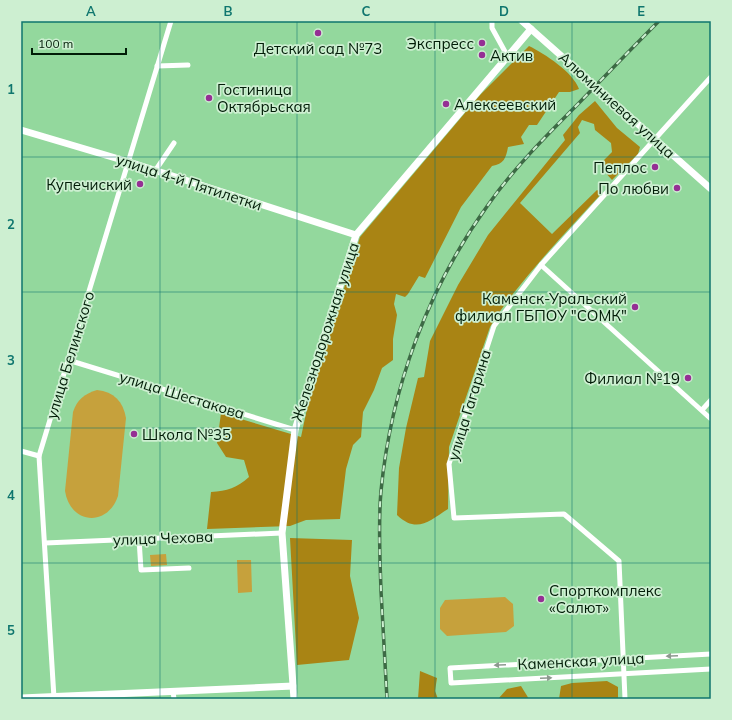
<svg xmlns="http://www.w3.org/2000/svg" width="732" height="720" viewBox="0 0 732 720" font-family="Mulish,sans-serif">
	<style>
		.green { fill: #c6a13c }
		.forest { fill: #a98414 }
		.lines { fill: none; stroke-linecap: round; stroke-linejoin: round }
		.street { stroke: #fff; stroke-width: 5 }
		.secondary { stroke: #fff; stroke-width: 7 }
		.rail-casing { stroke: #3d6a45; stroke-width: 3.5 }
		.rail { stroke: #cdefd1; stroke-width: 2; stroke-dasharray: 6; stroke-linecap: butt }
		.oneway { fill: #8d998f }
		.grid { fill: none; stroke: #0f766e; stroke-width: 1; stroke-opacity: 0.55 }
		.poi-dot { fill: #952f94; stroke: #cdefd1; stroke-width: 1.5 }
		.labels { text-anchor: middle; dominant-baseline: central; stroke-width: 3.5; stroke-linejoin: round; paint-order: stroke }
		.poi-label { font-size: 15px; fill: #011c07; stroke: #cdefd1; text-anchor: end }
		.street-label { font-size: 15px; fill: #011c07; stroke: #cdefd1 }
		.neatline { fill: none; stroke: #0f766e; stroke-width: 1.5 }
		.grid-label { font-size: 13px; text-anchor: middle; font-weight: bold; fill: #0f766e }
	</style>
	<rect width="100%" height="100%" fill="#93d89d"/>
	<g class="green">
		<path d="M97 390C114 392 123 401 126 418L118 496C107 528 70 524 65 491L73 412C77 400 84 394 97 390Z"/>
		<polygon points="166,554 167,565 151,566 150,555"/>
		<polygon points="237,560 251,560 252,592 238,593"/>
		<polygon points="505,597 513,604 514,626 506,632 447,636 440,629 440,608 445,600"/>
	</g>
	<g class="forest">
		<path d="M529 46C545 54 573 72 579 89L570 92H559L537 125H529L521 137 524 144 508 147C506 158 504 164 492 166L461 207 425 278 419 276 408 294 405 297 396 294 394 304 397 315 393 339V360L382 368 374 390 363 412 361 437 353 445 346 469 340 519 306 520 290 526 207 529 211 492C227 491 237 488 249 477L244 460 226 457 217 443 221 413 301 437 308 404 360 237 481 94Z"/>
		<path d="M595 101 617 128 640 147 638 154 612 180 604 171 600 164 612 152 611 143 595 130 594 124 582 120 578 127 580 133 520 203 552 234 597 190 602 193C580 217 557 241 536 266 519 286 503 305 490 327L449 447 448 509C429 521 417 534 397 515L399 468 406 428 418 378 424 377 430 341 458 285 488 235 565 140 563 135 579 115Z"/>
		<polygon points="290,538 352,540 350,576 359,618 349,660 297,665"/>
		<polygon points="420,671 437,678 435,691 438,699 418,699"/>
		<polygon points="607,681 618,687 618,699 559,699 561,686 572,683"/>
		<polygon points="521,686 529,699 498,699 507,689"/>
	</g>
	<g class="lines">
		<g class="street">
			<polyline points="492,21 492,28 508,57"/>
			<polyline points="157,66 188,65"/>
			<polyline points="155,171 174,143"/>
			<polyline points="541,265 711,419"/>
			<polyline points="68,360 295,430"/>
			<polyline points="702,410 711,400"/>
			<polyline points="21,451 39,456"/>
			<polyline points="139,539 141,570 189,568"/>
			<polyline points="45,543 282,533"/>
			<polyline points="711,654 450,668 451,683 711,669"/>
			<polyline points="173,691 174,699"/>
			<polyline points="54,698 39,456 171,21"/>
			<polyline points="625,699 619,561 564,514 454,518 449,464 494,326 541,265 711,77"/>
		</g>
		<g class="secondary">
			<polyline points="522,21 711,189"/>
			<polyline points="21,130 129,162 356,235"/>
			<polyline points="21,698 293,686"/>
			<polyline points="294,699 282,533 295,430 356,235 531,29"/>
		</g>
		<g class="rail-casing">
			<path id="rail" d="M387 699C385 663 383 627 381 591 380 557 378 524 381 491 391 388 428 288 488 205 514 168 546 136 578 104 605 76 632 48 659 21"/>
		</g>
		<use href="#rail" class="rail"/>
	</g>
	<defs><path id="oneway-solid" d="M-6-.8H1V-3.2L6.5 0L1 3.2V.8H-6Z"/></defs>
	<g class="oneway">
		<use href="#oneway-solid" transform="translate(672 656) rotate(177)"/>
		<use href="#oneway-solid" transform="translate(500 665) rotate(177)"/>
		<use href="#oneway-solid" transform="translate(546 678) rotate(-3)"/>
	</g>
	<path class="grid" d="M160 21V699M297 21V699M435 21V699M572 21V699M21 157H711M21 292H711M21 428H711M21 563H711"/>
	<g class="poi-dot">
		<circle cx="318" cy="33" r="4"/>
		<circle cx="482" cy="43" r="4"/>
		<circle cx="482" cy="55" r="4"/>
		<circle cx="209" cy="98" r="4"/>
		<circle cx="446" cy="104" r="4"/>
		<circle cx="655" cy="167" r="4"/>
		<circle cx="140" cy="184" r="4"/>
		<circle cx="677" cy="188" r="4"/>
		<circle cx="635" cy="307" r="4"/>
		<circle cx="688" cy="378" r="4"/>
		<circle cx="134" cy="434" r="4"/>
		<circle cx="541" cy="599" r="4"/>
	</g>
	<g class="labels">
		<g class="poi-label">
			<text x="474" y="43">Экспресс</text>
			<text x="318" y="48" text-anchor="middle">Детский сад №73</text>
			<text x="490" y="55" text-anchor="start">Актив</text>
			<text x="217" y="89" text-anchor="start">Гостиница<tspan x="217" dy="17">Октябрьская</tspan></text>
			<text x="454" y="104" text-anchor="start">Алексеевский</text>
			<text x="647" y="167">Пеплос</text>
			<text x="132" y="184">Купечиский</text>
			<text x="669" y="188">По любви</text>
			<text x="627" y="298">Каменск-Уральский<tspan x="627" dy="17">филиал ГБПОУ "СОМК"</tspan></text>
			<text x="680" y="378">Филиал №19</text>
			<text x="142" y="434" text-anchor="start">Школа №35</text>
			<text x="549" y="590" text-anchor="start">Спорткомплекс<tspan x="549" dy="17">«Салют»</tspan></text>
		</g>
		<g class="street-label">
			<text transform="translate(617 105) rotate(42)">Алюминиевая улица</text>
			<text transform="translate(189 182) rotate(18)">улица 4-й Пятилетки</text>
			<text transform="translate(325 332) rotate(-72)">Железнодорожная улица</text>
			<text transform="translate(70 355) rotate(-73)">улица Белинского</text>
			<text transform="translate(182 395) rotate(17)">улица Шестакова</text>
			<text transform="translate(469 405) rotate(-73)">улица Гагарина</text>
			<text transform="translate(163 538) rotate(-2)">улица Чехова</text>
			<text transform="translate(581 661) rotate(-3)">Каменская улица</text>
		</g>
	</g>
	<rect width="732" height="720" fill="none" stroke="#cdefd1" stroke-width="44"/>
	<path d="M32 48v6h94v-6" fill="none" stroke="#011c07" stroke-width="2"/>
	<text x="38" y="48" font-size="12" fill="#011c07" stroke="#cdefd1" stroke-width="3" paint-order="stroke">100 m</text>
	<rect x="22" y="22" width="688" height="676" class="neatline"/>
	<g class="grid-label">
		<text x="91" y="16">A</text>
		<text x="228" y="16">B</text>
		<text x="366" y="16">C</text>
		<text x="504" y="16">D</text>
		<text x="641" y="16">E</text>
		<text x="11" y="94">1</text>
		<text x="11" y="229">2</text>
		<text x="11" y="365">3</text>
		<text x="11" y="500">4</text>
		<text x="11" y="635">5</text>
	</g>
</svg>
